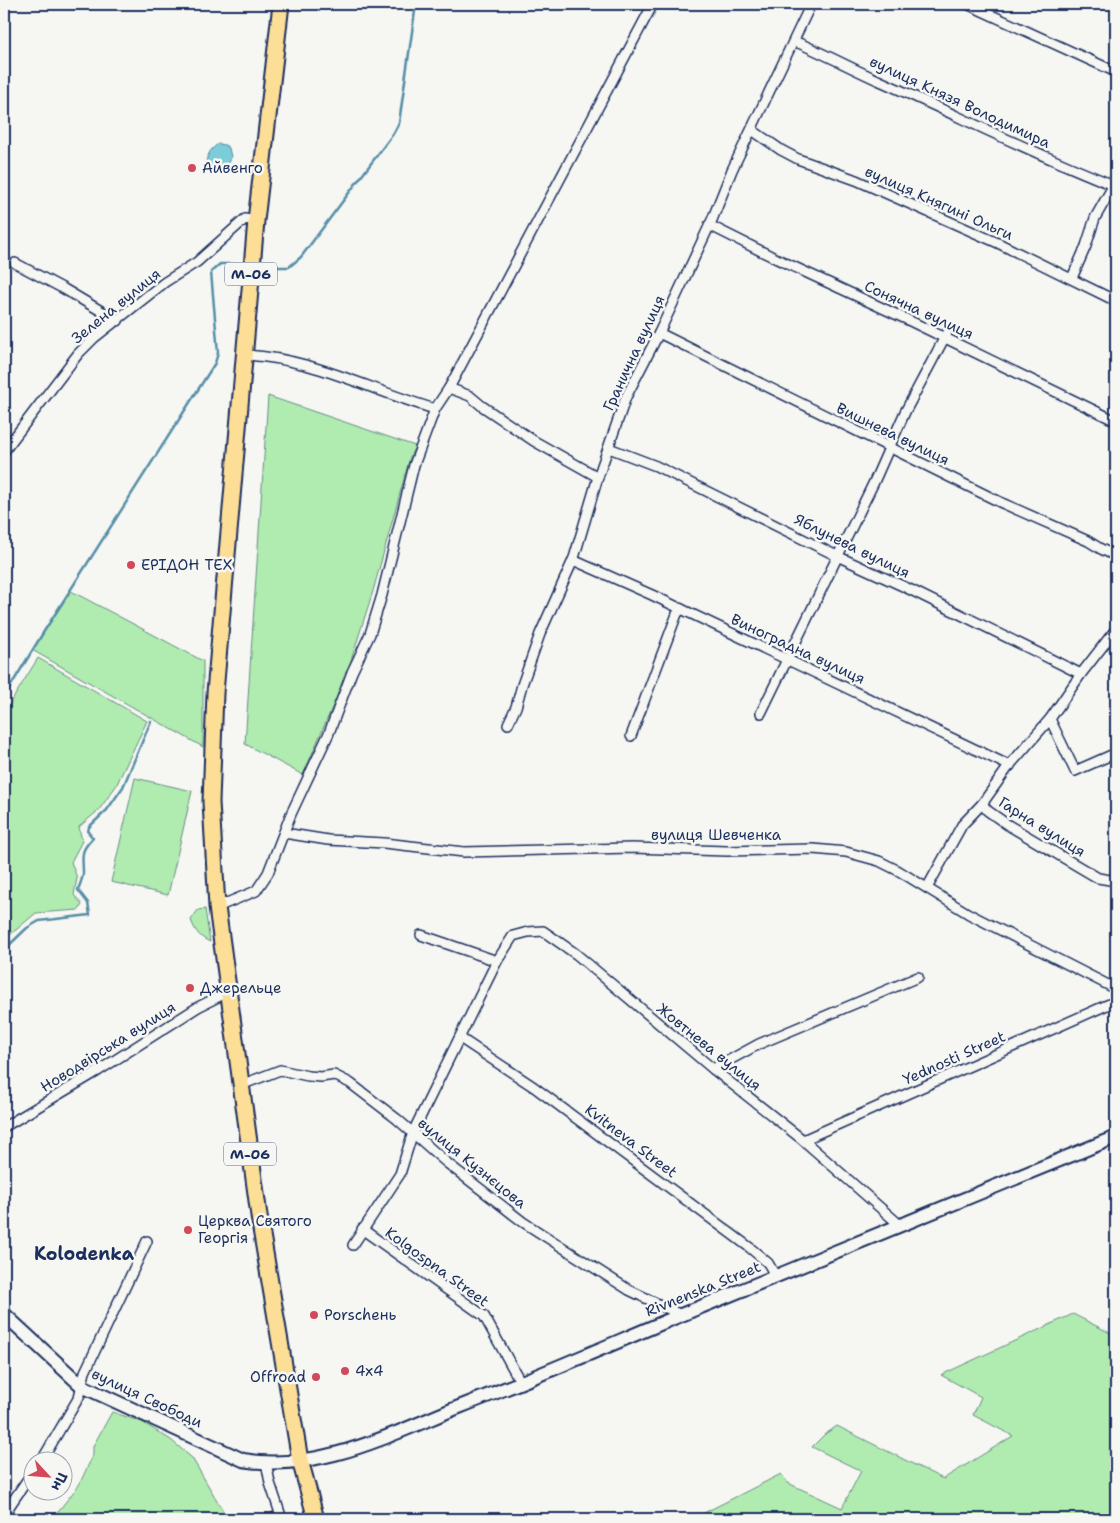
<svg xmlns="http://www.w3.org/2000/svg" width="1120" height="1523" viewBox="0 0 1120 1523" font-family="'Shantell Sans',sans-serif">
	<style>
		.green { fill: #b0ebaf; stroke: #668d86 }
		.water { fill: #7ccdd7; stroke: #558ea7 }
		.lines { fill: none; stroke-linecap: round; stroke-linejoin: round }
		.stream { stroke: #558ea7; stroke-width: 2.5 }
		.minor-casing { stroke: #1b2f5e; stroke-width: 12 }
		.secondary-casing { stroke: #1b2f5e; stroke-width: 16 }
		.trunk-casing { stroke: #1b2f5e; stroke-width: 19 }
		.minor { stroke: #f6f6f2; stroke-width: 9 }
		.secondary { stroke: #f6f6f2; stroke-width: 12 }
		.trunk { stroke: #fdde96; stroke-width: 15 }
		.poi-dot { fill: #d1495b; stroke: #f6f6f2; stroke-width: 2 }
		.labels { text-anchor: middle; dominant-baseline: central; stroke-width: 5; stroke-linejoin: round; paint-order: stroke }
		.shield { fill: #f6f6f2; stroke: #5d6b8a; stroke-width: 1 }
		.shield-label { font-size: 14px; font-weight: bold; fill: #1b2f5e }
		.street-label { font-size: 15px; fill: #1b2f5e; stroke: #f6f6f2 }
		.poi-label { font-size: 15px; fill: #1b2f5e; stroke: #f6f6f2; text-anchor: start }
		.quarter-label { font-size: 18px; font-weight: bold; fill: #1b2f5e; stroke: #f6f6f2 }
	</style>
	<rect width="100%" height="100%" fill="#f6f6f2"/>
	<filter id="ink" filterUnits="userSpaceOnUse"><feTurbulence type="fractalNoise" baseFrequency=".02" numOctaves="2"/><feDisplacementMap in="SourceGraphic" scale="10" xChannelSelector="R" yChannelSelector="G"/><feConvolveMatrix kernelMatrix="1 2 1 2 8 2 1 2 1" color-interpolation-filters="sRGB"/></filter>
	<g filter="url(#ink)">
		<g class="green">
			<polygon points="268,396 415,446 410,457 373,591 347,673 303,775 245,744"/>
			<polygon points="71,591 203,661 203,747 32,650"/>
			<polygon points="38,658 147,721 116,786 99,810 79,827 82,841 71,862 77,878 74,895 82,904 79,910 36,913 4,940 4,713"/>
			<polygon points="135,778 192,791 168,895 111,882"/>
			<path d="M205 909 210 942C199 937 195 931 191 920L198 910Z"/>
			<polygon points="1073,1314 1116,1336 1116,1519 692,1519 781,1474 788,1483 842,1508 861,1471 812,1447 825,1434 837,1426 943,1479 1013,1436 973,1415 981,1397 941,1375"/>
			<polygon points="112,1412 142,1422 171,1440 192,1458 225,1514 218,1519 52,1519 79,1485 93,1455 93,1446"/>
		</g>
		<path class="water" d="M218 144 225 145 229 148 231 157 228 163 214 170 209 167 206 162C208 153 211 149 218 144Z"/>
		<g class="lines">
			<g class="stream">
				<polyline points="263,267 289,267 301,257 393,134 399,123 416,4"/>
				<polyline points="4,697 43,633 215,363 218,353 211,272 220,264 236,264"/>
				<path d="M4 950 27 928 39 921 90 915 88 903 78 890C80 884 83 878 83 873 83 856 79 852 93 838L88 832 89 827 107 810 123 787 151 721"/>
			</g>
			<g class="minor-casing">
				<g id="minor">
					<polyline points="967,4 1116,72"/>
					<path d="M794 41C823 53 851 68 880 81 959 116 1036 155 1116 186"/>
					<polyline points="752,130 781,150 798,159 856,180 998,243 1116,301"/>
					<polyline points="709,225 775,258 906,319 1116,421"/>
					<polyline points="15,263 64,289 118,321"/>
					<polyline points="1072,278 1086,246 1095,218 1116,181"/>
					<polyline points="659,333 1002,503 1088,541 1101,549 1116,556"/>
					<path d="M244 355C310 357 372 391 435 409"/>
					<polyline points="449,388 470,396 482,406 534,441 598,477"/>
					<polyline points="609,448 656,466 837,556 907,588 1081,674"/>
					<polyline points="4,451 78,354 94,338 165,282 197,262 245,219 256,221"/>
					<polyline points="573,560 652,595 1010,766"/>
					<polyline points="761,713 874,482 905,412 947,333"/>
					<polyline points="1050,719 1075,771 1116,753"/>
					<polyline points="508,724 516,707 522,685 540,634 574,558 598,477 626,397 659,333 712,220 732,170 811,4"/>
					<polyline points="631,736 677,614 681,609"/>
					<polyline points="982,804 988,811 1008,825 1098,878 1110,880 1116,878"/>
					<polyline points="284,833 328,840 384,843 464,852 632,848 727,851 813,849 846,852 879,861 899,871 969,914 1116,989"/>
					<polyline points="927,888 962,825 982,804 1009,766 1050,719 1081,674 1116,629"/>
					<polyline points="217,907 256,891 268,873 291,814 329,733 352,672 370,634 382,595 414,465 435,409 449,388 653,4"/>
					<polyline points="421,935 497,961"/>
					<polyline points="460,1038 534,1087 749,1247 768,1263 776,1277"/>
					<polyline points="713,1069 759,1044 918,977"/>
					<polyline points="241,1085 280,1070 308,1076 321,1077 334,1075 350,1083 397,1119 447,1163 523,1222 629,1290 681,1315"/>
					<polyline points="4,1127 98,1071 198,1007 228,992"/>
					<polyline points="803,1140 1116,1001"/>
					<polyline points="362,1229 484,1316 521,1383"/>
					<polyline points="353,1245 400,1174 413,1132 497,961 513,936 528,932 543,931 576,954 713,1069 803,1140 901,1226"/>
					<polyline points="42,1460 79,1397 85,1372 147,1241"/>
					<polyline points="266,1462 270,1483 280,1513 273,1519"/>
					<polyline points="4,1514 32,1473"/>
				</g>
			</g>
			<g class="secondary-casing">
				<path id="secondary" d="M4 1314 82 1386 243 1460C318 1473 391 1434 459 1407 534 1378 607 1346 681 1315 826 1255 971 1197 1116 1137"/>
			</g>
			<g class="trunk-casing">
				<polyline id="trunk" points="281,4 256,221 215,693 211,802 217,907 260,1223 300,1460 316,1519"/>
			</g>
			<use href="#minor" class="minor"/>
			<use href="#secondary" class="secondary"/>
			<use href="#trunk" class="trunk"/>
		</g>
	</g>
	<g class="poi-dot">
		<circle cx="192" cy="168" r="5"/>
		<circle cx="131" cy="565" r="5"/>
		<circle cx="190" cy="988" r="5"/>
		<circle cx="188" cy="1230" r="5"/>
		<circle cx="314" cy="1315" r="5"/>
		<circle cx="345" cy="1371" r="5"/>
		<circle cx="316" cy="1377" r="5"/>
	</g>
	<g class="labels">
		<g class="shield">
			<rect x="225" y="262.5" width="52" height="23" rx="4"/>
			<rect x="224" y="1142.5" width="52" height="23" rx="4"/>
		</g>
		<g class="shield-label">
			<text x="251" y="274">М-06</text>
			<text x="250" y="1154">М-06</text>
		</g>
		<g class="street-label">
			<text transform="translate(960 102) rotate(25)">вулиця Князя Володимира</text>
			<text transform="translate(939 203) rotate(24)">вулиця Княгині Ольги</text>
			<text transform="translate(116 306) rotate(-39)">Зелена вулиця</text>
			<text transform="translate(919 310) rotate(25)">Сонячна вулиця</text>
			<text transform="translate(634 353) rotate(-65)">Гранична вулиця</text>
			<text transform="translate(893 434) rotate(26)">Вишнева вулиця</text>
			<text transform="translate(852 546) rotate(26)">Яблунева вулиця</text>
			<text transform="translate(798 649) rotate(25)">Виноградна вулиця</text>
			<text transform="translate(1042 827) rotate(32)">Гарна вулиця</text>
			<text x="716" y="835">вулиця Шевченка</text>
			<text transform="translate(108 1047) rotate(-32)">Новодвірська вулиця</text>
			<text transform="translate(709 1047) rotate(39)">Жовтнева вулиця</text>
			<text transform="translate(954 1058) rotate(-24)">Yednosti Street</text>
			<text transform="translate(631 1141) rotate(37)">Kvitneva Street</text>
			<text transform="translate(472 1163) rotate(39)">вулиця Кузнєцова</text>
			<text transform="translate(437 1267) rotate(36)">Kolgospna Street</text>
			<text transform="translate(703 1289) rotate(-22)">Rivnenska Street</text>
			<text transform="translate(147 1398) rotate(25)">вулиця Свободи</text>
		</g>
		<g class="poi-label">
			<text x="202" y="168">Айвенго</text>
			<text x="141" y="565">ЕРІДОН ТЕХ</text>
			<text x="200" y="988">Джерельце</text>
			<text x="198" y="1221">Церква Святого<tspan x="198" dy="17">Георгія</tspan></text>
			<text x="324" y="1315">Porscheнь</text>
			<text x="355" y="1371">4x4</text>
			<text x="306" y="1377" text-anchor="end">Offroad</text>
		</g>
		<g class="quarter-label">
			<text x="84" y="1254">Kolodenka</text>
		</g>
	</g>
	<rect width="1120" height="1523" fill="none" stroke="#f6f6f2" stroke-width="20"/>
	<rect x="10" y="10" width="1100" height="1503" fill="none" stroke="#1b2f5e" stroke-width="2" filter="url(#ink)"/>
	<g transform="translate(48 1476) rotate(116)"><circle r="24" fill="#f6f6f2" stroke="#9ea6b7"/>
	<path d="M0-4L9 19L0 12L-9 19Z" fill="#d1495b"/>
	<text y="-8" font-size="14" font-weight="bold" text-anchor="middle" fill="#1b2f5e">Пн</text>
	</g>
</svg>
